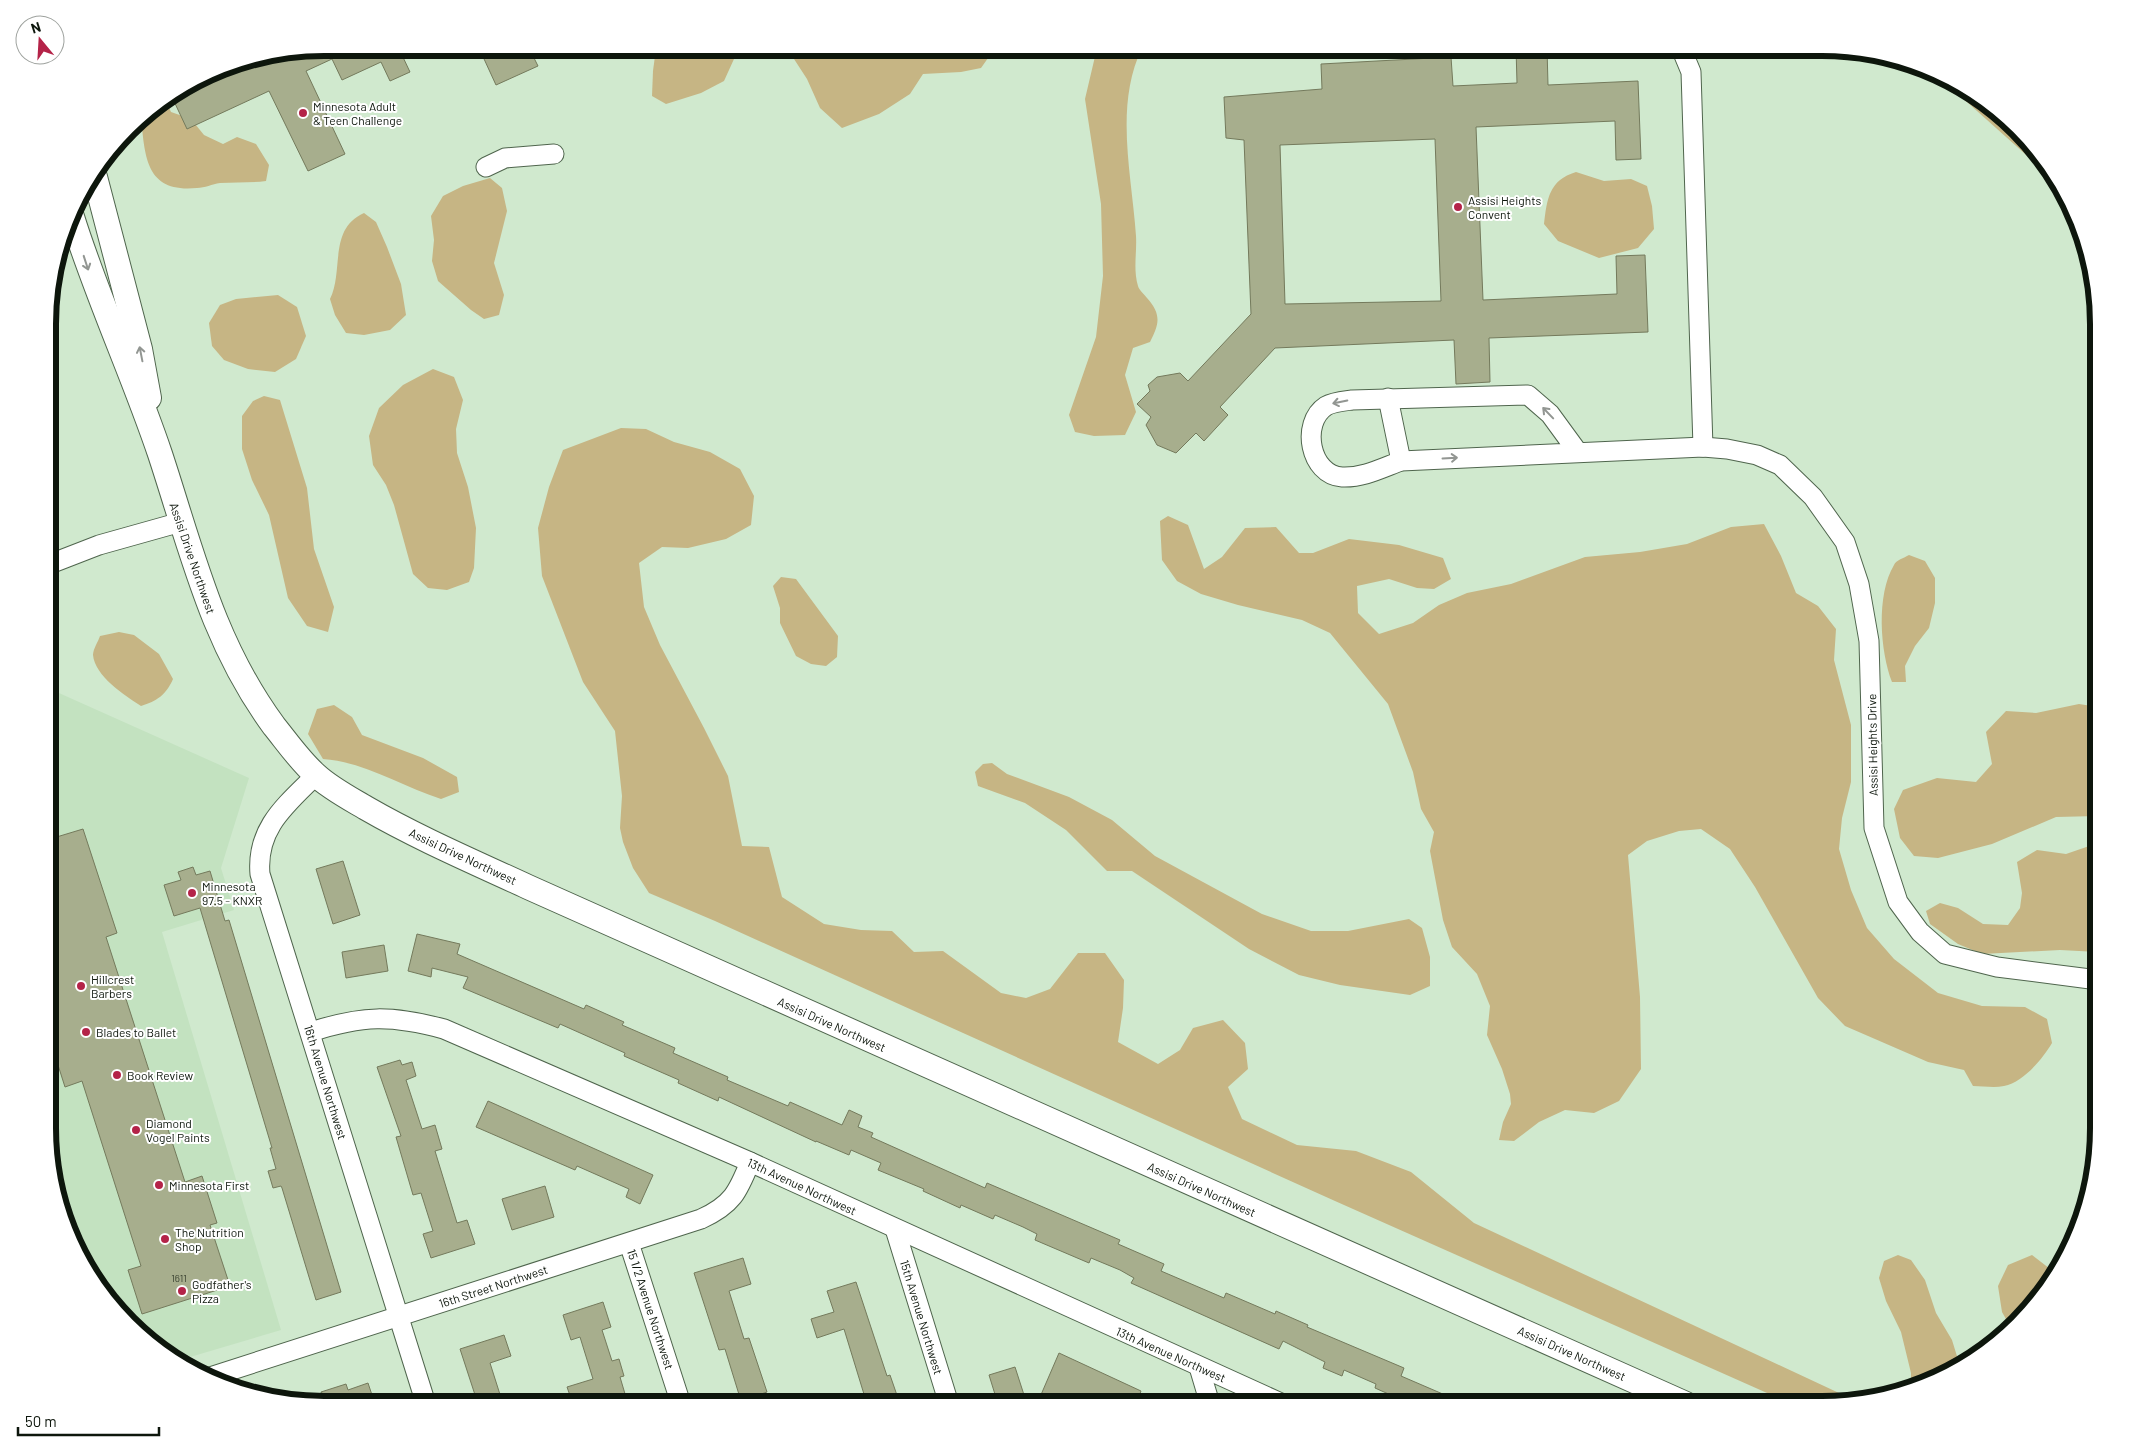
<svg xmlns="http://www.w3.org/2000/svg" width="2146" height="1452" viewBox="0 0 2146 1452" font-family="Barlow,sans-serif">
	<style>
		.built { fill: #c3e2c0 }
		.green { fill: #c6b584 }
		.building { fill: #a7ae8d; stroke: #747a5c; fill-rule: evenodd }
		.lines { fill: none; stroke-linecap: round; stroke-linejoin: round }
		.minor-casing { stroke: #4f654d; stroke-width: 21 }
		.major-casing { stroke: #4f654d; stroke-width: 26 }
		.minor { stroke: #fff; stroke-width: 19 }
		.major { stroke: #fff; stroke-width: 24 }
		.oneway { stroke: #929692 }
		.poi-dot { fill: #b42348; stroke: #fff; stroke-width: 2 }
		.labels { text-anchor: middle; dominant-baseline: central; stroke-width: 4; stroke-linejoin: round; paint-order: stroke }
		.number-label { font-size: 10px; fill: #343c2c }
		.poi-label { font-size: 12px; fill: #0d160c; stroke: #fff; text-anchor: start }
		.street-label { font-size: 12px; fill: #0d160c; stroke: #fff }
		.rim { fill: none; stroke: #0d160c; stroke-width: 6 }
	</style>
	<rect width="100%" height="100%" fill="#d0e9ce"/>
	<polygon class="built" points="50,689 249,778 221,868 234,910 162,932 281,1330 180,1360 156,1348 84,1266 50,1164"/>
	<g class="green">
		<polygon points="656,48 739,48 724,81 701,93 666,104 652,96 653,71"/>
		<polygon points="777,48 841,48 846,50 864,48 991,48 993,51 981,68 961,72 923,74 910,94 879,114 842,128 820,108 807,79 794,59"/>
		<path d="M1097 48H1142C1114 106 1132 175 1136 236 1137 253 1133 269 1138 286 1139 290 1144 294 1147 298 1162 315 1159 324 1150 342L1133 348 1125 375 1136 412 1125 435 1094 436 1075 432 1069 415 1096 337 1103 276 1101 204 1085 99Z"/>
		<polygon points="1939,77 1990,104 2062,187"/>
		<path d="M166 101 171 112 191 119 204 135 223 144 237 137 256 144 269 165 266 181C251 183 235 182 220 183 212 184 205 188 197 188 146 193 145 158 141 117Z"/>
		<path d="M1576 172 1604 181 1631 179 1647 186 1652 206 1654 229 1638 248 1599 258 1558 241 1544 224C1547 199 1549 180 1576 172Z"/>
		<polygon points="490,178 502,188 507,211 494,263 504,295 499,315 484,319 471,310 438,281 432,261 434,240 431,216 443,196 463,186"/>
		<path d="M364 213 376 222 387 247 401 284 406 315 390 330 364 335 346 333 335 315 330 299C344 271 328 229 364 213Z"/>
		<polygon points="278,295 297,307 306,336 296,359 275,372 248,369 224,360 212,346 209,323 220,305 236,299"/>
		<polygon points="433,369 454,377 463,400 456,429 457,453 468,487 476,528 474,568 469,582 447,590 428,588 413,574 394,505 386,485 373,465 369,436 379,408 403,385"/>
		<polygon points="264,396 280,400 307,488 314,549 334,607 328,632 307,626 288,598 269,515 252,480 242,449 242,416 253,401"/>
		<polygon points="621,428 646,429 674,442 710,452 740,469 754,496 751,525 726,539 688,548 662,547 639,563 644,607 660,645 704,728 728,776 742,846 769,847 782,897 824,924 861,930 892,931 914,952 943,951 1001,993 1026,998 1050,989 1078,953 1105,953 1124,980 1123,1008 1118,1042 1158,1064 1180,1050 1193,1028 1223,1020 1245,1043 1248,1069 1228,1087 1242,1119 1297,1145 1356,1151 1411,1172 1474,1223 1854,1400 1822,1404 1792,1404 1335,1201 715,921 649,893 633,868 623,842 620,828 622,796 615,731 583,682 542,576 538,528 549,487 563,450"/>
		<path d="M1168 516 1188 525 1204 569 1222 557 1245 528 1276 527 1299 553H1313L1349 539 1399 545 1443 558 1451 579 1434 589 1417 588 1389 579 1357 586 1358 613 1379 634 1413 623 1439 605 1467 593 1511 584 1585 557 1640 552 1687 544 1731 527 1764 524 1781 556 1796 593 1818 606 1836 629 1834 660 1851 725V782L1842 818 1839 849 1851 890 1867 928 1894 959 1938 993 1982 1006 2025 1007 2047 1019 2052 1043C2043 1058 2024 1082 2004 1086 1994 1088 1983 1086 1973 1086L1964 1070 1928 1062 1845 1026 1818 998 1755 887 1730 849 1701 829 1679 831 1647 841 1628 855 1640 997 1641 1069 1619 1101 1594 1113 1565 1110 1539 1122 1514 1141 1499 1140 1503 1122 1511 1104 1510 1094 1502 1069 1487 1035 1490 1006 1477 974 1452 947 1443 920 1430 851 1434 832 1421 809 1413 772 1388 704 1330 633 1302 620 1238 605 1201 594 1177 581 1162 560 1160 521Z"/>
		<path d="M1909 555 1925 561 1935 578V603L1929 628 1915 646 1905 666 1906 682H1892C1880 651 1876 595 1894 565 1896 560 1904 558 1909 555Z"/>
		<polygon points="781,577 796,579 838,636 837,657 826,666 811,664 796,656 780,623 780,608 773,586"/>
		<path d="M119 632 134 635 159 654 173 679C166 695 157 701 141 706 124 695 95 676 93 655 93 649 98 642 100 636Z"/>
		<polygon points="2079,704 2098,707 2098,816 2056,817 1992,844 1938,858 1914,856 1900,838 1894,809 1903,790 1937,778 1976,782 1992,764 1986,732 2006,711 2036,713"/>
		<path d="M334 705 352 717 362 735 423 758 457 777 459 792 441 799C401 786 365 762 323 759L308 734 317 709Z"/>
		<polygon points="992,763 1007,774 1069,797 1112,820 1155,856 1262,914 1311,931 1348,931 1409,919 1422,928 1430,957 1430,986 1410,995 1340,985 1299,975 1249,949 1132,871 1107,871 1066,830 1025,803 978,786 975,772 983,764"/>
		<polygon points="2098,843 2098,952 2060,950 1982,954 1958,944 1930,924 1926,911 1940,903 1958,908 1983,924 2008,925 2020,908 2022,893 2017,862 2037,850 2066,854"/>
		<polygon points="1898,1255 1911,1260 1925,1280 1936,1313 1952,1340 1960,1366 1944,1376 1911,1389 1911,1373 1901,1332 1886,1301 1879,1278 1884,1261"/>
		<polygon points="2032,1255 2054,1272 2042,1296 2011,1328 2002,1312 1998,1286 2008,1265"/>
	</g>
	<g class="building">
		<polygon points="324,48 412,48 401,53 410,72 390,81 381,62 342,80 332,59 306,71 345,154 308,171 269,91 187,129 172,97 219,68"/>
		<polygon points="479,48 529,48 538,66 496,85"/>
		<path d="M1516 48H1547L1548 85 1638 81 1641 159 1616 160 1615 121 1476 127 1483 300 1617 294 1616 256 1645 255 1648 332 1489 338 1490 382 1456 384 1454 340 1275 348 1220 407 1228 415 1204 441 1196 433 1176 453 1157 445 1146 425 1151 417 1137 404 1150 391 1148 385 1157 377 1180 373 1188 381 1251 314 1244 140 1226 138 1224 97 1322 89 1321 64 1451 57 1453 86 1517 83ZM1435 139 1441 301 1285 304 1280 145Z"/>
		<polygon points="83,829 117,933 106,937 185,1182 202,1176 217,1223 210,1225 230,1286 142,1314 128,1270 141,1266 82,1081 65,1087 50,1040 50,839"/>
		<polygon points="343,861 360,915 333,924 316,869"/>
		<polygon points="193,867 196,875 210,871 225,921 229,920 341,1292 316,1300 282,1188 281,1186 273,1188 268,1171 276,1169 270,1148 272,1148 200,908 174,916 164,885 181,880 178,872"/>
		<polygon points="417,934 460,944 457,954 584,1009 586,1005 624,1022 622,1025 675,1048 673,1053 728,1077 727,1080 788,1106 790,1102 842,1125 849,1110 862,1116 858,1127 873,1133 871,1137 985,1188 987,1183 1120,1240 1118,1244 1164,1264 1161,1271 1224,1298 1226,1293 1275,1314 1276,1311 1308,1325 1307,1327 1404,1368 1401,1376 1466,1404 1411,1404 1375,1388 1376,1384 1344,1370 1342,1376 1323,1368 1325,1362 1283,1341 1279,1349 1131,1283 1134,1278 1120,1270 1091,1258 1089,1263 1035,1240 1037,1234 1023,1227 995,1215 993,1219 961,1205 960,1208 923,1191 924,1189 878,1170 881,1163 851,1150 849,1155 816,1141 816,1142 719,1097 718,1101 678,1083 679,1080 624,1056 625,1053 560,1024 558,1028 463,988 468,977 432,968 431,977 408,971"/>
		<polygon points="384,945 388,971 346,978 342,952"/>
		<polygon points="400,1060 402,1065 412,1062 416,1076 406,1080 422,1129 435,1125 442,1149 435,1151 457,1223 467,1220 475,1244 431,1258 423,1234 433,1231 421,1193 413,1195 396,1137 401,1136 377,1067"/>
		<polygon points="488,1101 653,1175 640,1204 626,1197 629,1189 577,1166 575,1170 476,1127"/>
		<polygon points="545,1186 554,1217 512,1230 502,1199"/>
		<polygon points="743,1258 751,1284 729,1291 744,1339 749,1338 767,1392 741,1401 725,1349 719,1350 694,1273"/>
		<polygon points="856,1282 887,1376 890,1375 900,1404 867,1404 844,1329 817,1338 811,1319 834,1312 827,1291"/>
		<polygon points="603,1302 611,1327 602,1330 612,1361 619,1359 624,1376 620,1377 628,1404 573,1404 567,1387 593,1379 580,1337 571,1340 563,1315"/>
		<polygon points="504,1335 511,1356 490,1363 503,1404 478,1404 460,1349"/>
		<polygon points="1059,1353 1141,1391 1136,1404 1112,1404 1091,1395 1086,1404 1037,1404"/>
		<polygon points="1015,1367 1025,1398 998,1404 989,1375"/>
		<polygon points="368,1383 375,1404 315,1404 314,1401 323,1398 321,1392 346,1384 348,1390"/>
	</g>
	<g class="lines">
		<g class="minor-casing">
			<g id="minor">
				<polyline points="1681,48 1691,72 1703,447"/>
				<polyline points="486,167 505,158 554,154"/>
				<polyline points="1388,398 1401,461"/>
				<path d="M1577 451 1550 414 1528 395 1352 400C1345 401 1333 402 1326 406 1300 423 1310 475 1342 477 1363 478 1382 468 1401 461L1703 447 1727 449 1757 455 1780 465 1813 497 1845 542 1859 584 1869 641 1874 828 1898 902 1920 932 1945 954 1997 967 2098 980"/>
				<polyline points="50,564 99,545 181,522"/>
				<path d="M316 775C286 805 256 828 260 874L426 1404"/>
				<path d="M311 1032C363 1015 391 1015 444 1029L750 1162 1283 1404"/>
				<polyline points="895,1229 949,1404"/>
				<polyline points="629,1243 681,1404"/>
				<polyline points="1199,1367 1210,1404"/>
				<path d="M210 1377 701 1219C732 1205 738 1192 750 1162"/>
			</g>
		</g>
		<g class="major-casing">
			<g id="major">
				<polyline points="95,177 140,349 149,398"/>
				<path d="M72 217C97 297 133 374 160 454 192 551 212 642 274 726 287 742 300 761 316 775 330 788 349 798 366 808 418 838 474 862 528 887L1686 1404"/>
			</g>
		</g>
		<use href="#minor" class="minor"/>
		<use href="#major" class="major"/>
	</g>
	<defs><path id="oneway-shaft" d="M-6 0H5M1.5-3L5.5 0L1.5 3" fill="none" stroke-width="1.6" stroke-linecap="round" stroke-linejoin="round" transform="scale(1.25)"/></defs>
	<g class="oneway">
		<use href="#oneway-shaft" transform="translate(86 263) rotate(72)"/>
		<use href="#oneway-shaft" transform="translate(141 354) rotate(-101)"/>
		<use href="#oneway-shaft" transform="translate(1340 402) rotate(168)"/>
		<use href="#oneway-shaft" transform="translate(1548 413) rotate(-134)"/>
		<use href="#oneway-shaft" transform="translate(1450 458) rotate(-3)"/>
	</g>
	<g class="poi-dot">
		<circle cx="303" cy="113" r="5"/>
		<circle cx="1458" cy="207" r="5"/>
		<circle cx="192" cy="893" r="5"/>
		<circle cx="81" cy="986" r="5"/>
		<circle cx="86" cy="1032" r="5"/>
		<circle cx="117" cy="1075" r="5"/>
		<circle cx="136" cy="1130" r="5"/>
		<circle cx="159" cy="1185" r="5"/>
		<circle cx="165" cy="1239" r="5"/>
		<circle cx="182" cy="1291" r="5"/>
	</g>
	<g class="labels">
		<g class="number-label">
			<text x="179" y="1278">1611</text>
		</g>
		<g class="poi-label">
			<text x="313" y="106">Minnesota Adult<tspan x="313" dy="14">&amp; Teen Challenge</tspan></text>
			<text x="1468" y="200">Assisi Heights<tspan x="1468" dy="14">Convent</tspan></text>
			<text x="202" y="886">Minnesota<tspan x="202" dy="14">97.5 - KNXR</tspan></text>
			<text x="91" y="979">Hillcrest<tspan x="91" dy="14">Barbers</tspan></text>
			<text x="96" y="1032">Blades to Ballet</text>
			<text x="127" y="1075">Book Review</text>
			<text x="146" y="1123">Diamond<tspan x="146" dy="14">Vogel Paints</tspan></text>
			<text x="169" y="1185">Minnesota First</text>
			<text x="175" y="1232">The Nutrition<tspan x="175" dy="14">Shop</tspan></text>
			<text x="192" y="1284">Godfather's<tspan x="192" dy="14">Pizza</tspan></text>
		</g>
		<g class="street-label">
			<text transform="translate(193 558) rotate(71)">Assisi Drive Northwest</text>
			<text transform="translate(1872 745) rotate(-91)">Assisi Heights Drive</text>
			<text transform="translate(463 856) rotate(25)">Assisi Drive Northwest</text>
			<text transform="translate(832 1024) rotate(24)">Assisi Drive Northwest</text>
			<text transform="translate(326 1082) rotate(73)">16th Avenue Northwest</text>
			<text transform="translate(802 1186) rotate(25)">13th Avenue Northwest</text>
			<text transform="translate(1202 1189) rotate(24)">Assisi Drive Northwest</text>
			<text transform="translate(493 1286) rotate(-18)">16th Street Northwest</text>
			<text transform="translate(651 1309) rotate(72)">15 1/2 Avenue Northwest</text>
			<text transform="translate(922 1317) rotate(73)">15th Avenue Northwest</text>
			<text transform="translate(1572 1353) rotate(24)">Assisi Drive Northwest</text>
			<text transform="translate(1171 1354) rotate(24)">13th Avenue Northwest</text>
		</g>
	</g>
	<path d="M0 0H2146V1452H0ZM324 56H1822A268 268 0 0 1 2090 324V1128A268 268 0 0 1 1822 1396H324A268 268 0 0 1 56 1128V324A268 268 0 0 1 324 56Z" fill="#fff" fill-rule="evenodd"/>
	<path class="rim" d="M324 56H1822A268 268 0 0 1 2090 324V1128A268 268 0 0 1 1822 1396H324A268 268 0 0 1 56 1128V324A268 268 0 0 1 324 56Z"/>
	<g transform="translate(40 40) rotate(342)"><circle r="24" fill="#ffffff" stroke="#9ea29e"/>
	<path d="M0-4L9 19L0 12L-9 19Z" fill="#b42348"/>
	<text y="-8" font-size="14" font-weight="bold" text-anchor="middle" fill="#0d160c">N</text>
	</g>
	<path d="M18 1427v8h141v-8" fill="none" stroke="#0d160c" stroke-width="2.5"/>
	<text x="25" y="1427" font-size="15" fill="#0d160c" stroke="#ffffff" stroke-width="4" paint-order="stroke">50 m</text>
</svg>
